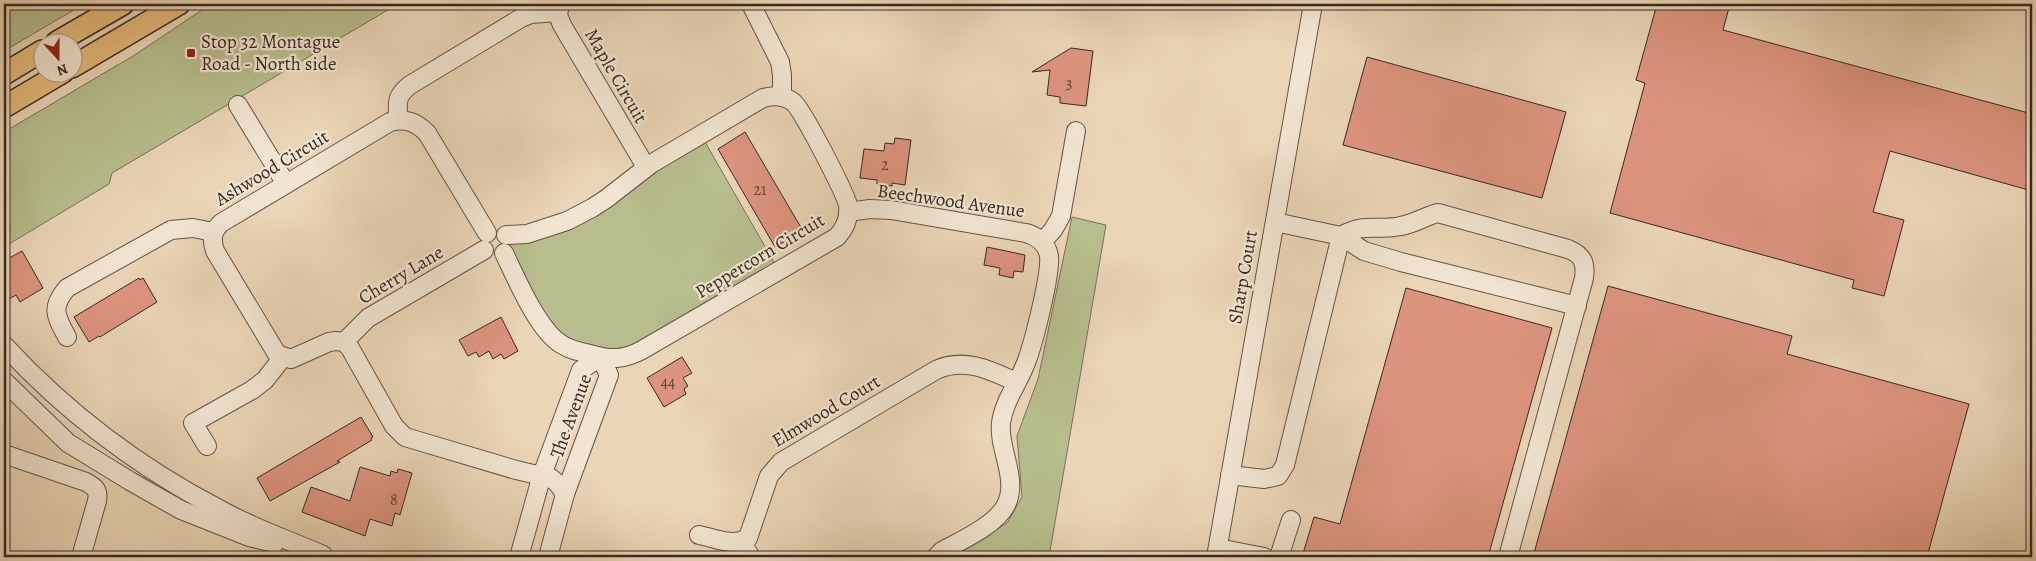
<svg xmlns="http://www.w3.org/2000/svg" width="2036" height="561" viewBox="0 0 2036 561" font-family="Alegreya,serif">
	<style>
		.green { fill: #b7bd8d; stroke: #787258 }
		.building { fill: #dd947f; stroke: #382822 }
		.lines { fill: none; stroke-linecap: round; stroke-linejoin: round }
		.minor-casing { stroke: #645347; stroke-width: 20 }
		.major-casing { stroke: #382822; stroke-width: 24 }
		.minor { stroke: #f1e4d0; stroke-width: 18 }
		.major { stroke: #e5ba7b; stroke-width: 21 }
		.poi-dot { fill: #8f2418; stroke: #f1e4d0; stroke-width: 2 }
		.labels { text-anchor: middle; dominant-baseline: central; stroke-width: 4.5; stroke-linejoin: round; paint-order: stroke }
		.number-label { font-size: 16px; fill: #614339 }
		.poi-label { font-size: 19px; fill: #382822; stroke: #f1e4d0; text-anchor: start }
		.street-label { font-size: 19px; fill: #382822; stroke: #f1e4d0 }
	</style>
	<rect width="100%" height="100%" fill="#ead5b6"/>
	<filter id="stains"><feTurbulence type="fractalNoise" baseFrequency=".004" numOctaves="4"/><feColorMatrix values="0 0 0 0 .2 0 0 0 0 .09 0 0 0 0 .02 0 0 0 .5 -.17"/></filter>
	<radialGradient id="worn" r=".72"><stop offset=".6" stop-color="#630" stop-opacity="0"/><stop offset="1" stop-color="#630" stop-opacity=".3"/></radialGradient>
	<g class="green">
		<polygon points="4,4 84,4 4,51"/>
		<polygon points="211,4 398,4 112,173 109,184 4,247 4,132 133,56"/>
		<polygon points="701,135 779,271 630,357 562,345 507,249 508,239 540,229"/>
		<polygon points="1072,217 1106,225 1049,557 980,557 961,552 1007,523 1022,497 1017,436 1038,379"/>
	</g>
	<g class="building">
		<polygon points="1657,4 1730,4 1723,30 2032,114 2032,191 1890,151 1873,212 1904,220 1884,296 1852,288 1854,280 1610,213 1645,83 1636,80"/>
		<polygon points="1071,48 1093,51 1086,106 1060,103 1060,97 1047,95 1050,70 1032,72"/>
		<polygon points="1367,57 1566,112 1542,198 1343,145"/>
		<polygon points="745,132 803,231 775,247 718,149"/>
		<polygon points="895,138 911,140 905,185 892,183 892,186 877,184 877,180 860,178 864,149 884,151 885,143 894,144"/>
		<polygon points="987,247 1025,255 1023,272 1014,271 1013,278 999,275 1000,268 984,265"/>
		<polygon points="22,251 43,288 20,302 16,295 4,302 4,261"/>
		<polygon points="139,278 140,280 143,278 157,302 100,337 99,336 89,342 74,317"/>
		<polygon points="1608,286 1792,336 1787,354 1969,404 1927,557 1533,557"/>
		<polygon points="1406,288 1552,328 1488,557 1302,557 1314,517 1340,524"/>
		<polygon points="501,317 518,351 504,359 501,354 493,359 489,351 479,357 476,352 468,356 459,340"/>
		<polygon points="682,357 692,373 683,378 688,386 684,389 686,394 664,407 647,378"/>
		<polygon points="361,417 373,437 371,438 372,440 337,461 340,462 270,501 257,478"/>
		<polygon points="360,467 390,476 391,471 397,473 398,469 412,473 400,515 395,513 392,526 370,519 365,536 302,512 311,487 350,501"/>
	</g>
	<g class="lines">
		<g class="minor-casing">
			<g id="minor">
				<polyline points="560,4 558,15 562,25 646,167"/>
				<polyline points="751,4 780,62 782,75 782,97"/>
				<polyline points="238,105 286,184"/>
				<path d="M398 120C398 102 395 97 410 85L521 18 531 14 558 12"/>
				<path d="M848 212 870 209 891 210 1026 233C1037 236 1047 244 1049 256 1051 274 1034 341 1027 360 1020 381 1004 400 1001 423 998 449 1019 479 1006 505 996 525 962 540 942 551L936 557"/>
				<polyline points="1275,222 1341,236 1364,251 1401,262 1577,306"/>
				<path d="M487 233 427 133C416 122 406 118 390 122L221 223C212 232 211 239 215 251L277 354 291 359 329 342 336 341 344 342 350 348 394 426 405 437 516 470 551 478 558 484 565 494"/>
				<polyline points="1042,242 1053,230 1061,216 1076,131"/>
				<path d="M504 253C516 278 538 330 561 344 570 350 580 352 590 354 610 360 624 360 642 350L837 237C845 228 850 218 848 205 845 193 802 108 793 102 784 95 774 95 763 98L651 164 606 199 592 208 567 221 527 234 506 235"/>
				<path d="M67 337C56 316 50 308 67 288L171 230 193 228 213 232"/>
				<polyline points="344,342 368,318 484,250"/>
				<path d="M4 345C66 412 140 468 221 510 253 528 289 540 323 555"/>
				<polyline points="4,381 68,443 130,481 181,510 249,537 275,543"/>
				<polyline points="207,446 193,423 252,390 265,380 283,357"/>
				<path d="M4 454 86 482C95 487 99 490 97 501L81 557"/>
				<path d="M1230 475 1264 479 1278 476 1285 465 1341 236C1364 222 1377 231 1401 226 1414 224 1425 216 1438 213L1568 249C1583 255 1586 263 1584 278L1508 557"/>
				<path d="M699 535C715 538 733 547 748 538L769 476 781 462 936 370C964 357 990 370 1016 382"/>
				<polyline points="741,542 751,557"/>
				<polyline points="1218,548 1264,557"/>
				<polyline points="519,557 542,475 581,370 600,357 609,375 565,494 548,557"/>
				<polyline points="1216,557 1313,4"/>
				<polyline points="1279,557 1291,520"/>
			</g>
		</g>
		<g class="major-casing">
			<g id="major">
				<polyline points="57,42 123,4"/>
				<polyline points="72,67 179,4"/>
				<polyline points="4,74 42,51"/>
				<polyline points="4,107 63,72"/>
			</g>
		</g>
		<use href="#minor" class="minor"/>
		<use href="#major" class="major"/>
	</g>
	<rect class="poi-dot" x="186" y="48" width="10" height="10" rx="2.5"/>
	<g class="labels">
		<g class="number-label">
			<text x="1069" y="83">3</text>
			<text x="885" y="165">2</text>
			<text x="760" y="190">21</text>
			<text x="668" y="382">44</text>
			<text x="394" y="500">8</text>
		</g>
		<g class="poi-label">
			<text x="201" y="42">Stop 32 Montague<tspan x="201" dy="22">Road - North side</tspan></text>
		</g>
		<g class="street-label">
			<text transform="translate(616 76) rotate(60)">Maple Circuit</text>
			<text transform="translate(272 168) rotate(-31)">Ashwood Circuit</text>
			<text transform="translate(951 201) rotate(8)">Beechwood Avenue</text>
			<text transform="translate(760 256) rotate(-31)">Peppercorn Circuit</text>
			<text transform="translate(401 275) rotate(-31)">Cherry Lane</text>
			<text transform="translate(1243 277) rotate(-80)">Sharp Court</text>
			<text transform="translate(826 411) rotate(-31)">Elmwood Court</text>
			<text transform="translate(571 416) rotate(-70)">The Avenue</text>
		</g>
	</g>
	<rect width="2036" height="561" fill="none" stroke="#ead5b6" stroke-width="20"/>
	<rect x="5" y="5" width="2026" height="551" fill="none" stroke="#382822" stroke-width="2.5"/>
	<rect x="10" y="10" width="2016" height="541" fill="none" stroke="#382822"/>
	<g transform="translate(58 58) rotate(159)"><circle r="24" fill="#f1e4d0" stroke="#a7998a"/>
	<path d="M0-4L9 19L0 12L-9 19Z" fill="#8f2418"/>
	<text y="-8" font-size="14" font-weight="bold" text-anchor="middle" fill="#382822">N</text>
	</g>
	<rect width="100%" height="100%" filter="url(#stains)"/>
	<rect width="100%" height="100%" fill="url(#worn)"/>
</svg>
